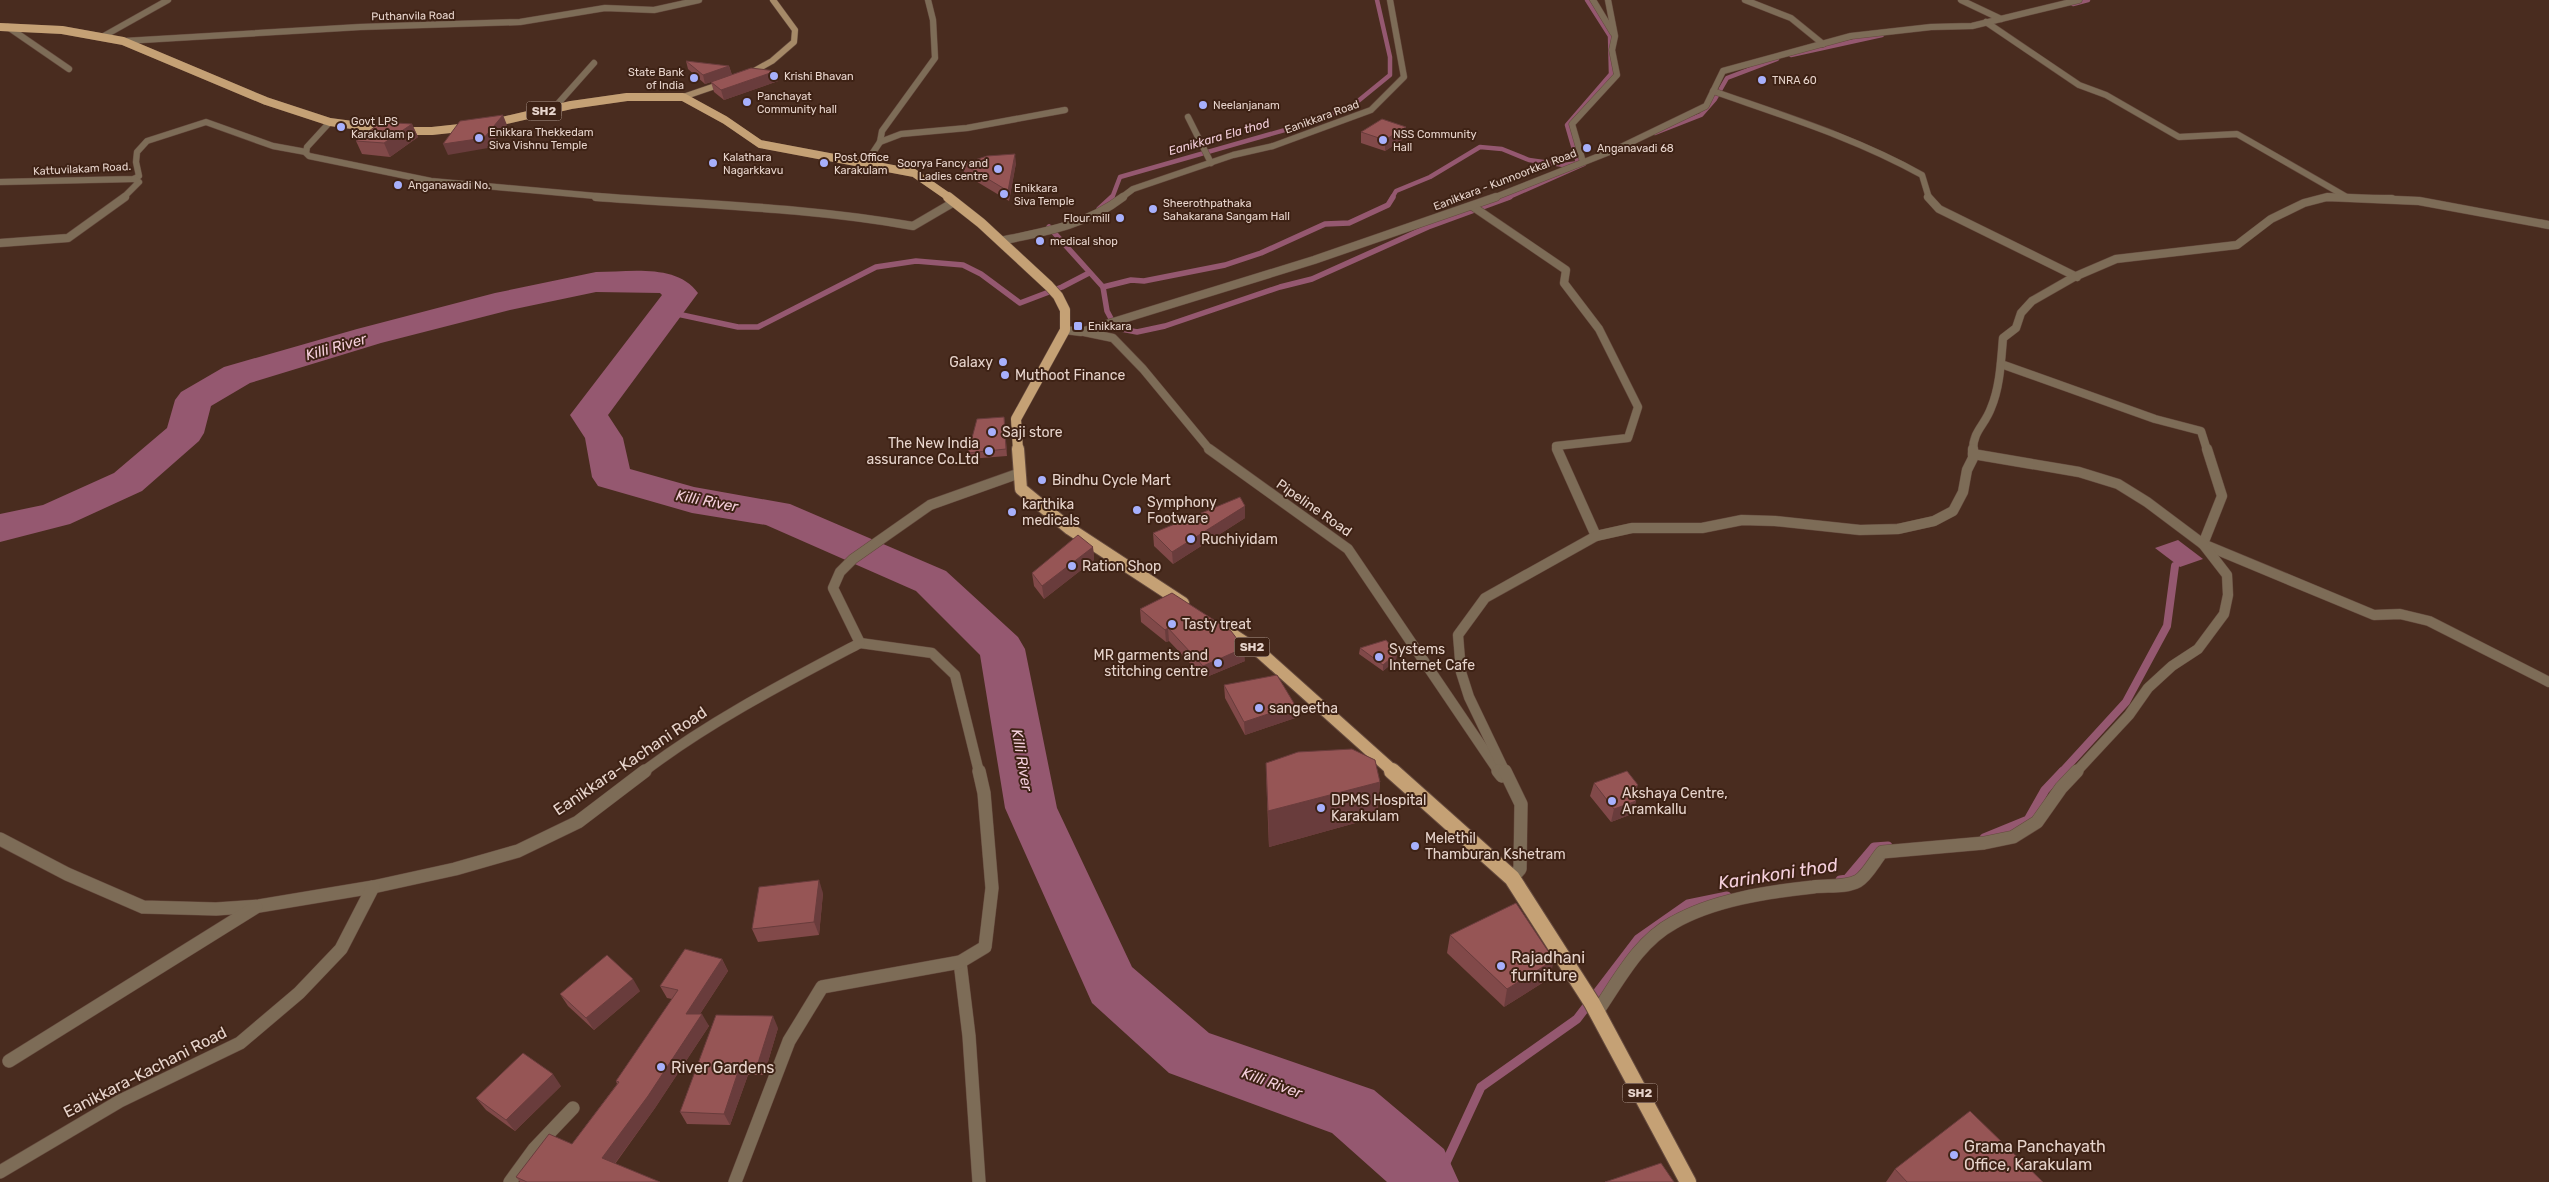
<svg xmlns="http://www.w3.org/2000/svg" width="2549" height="1182" viewBox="0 0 2549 1182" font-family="Rubik,sans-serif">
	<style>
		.water { fill: #955870 }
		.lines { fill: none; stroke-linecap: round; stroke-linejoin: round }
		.stream-far3 { stroke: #955870; stroke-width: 4.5 }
		.stream-far2 { stroke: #955870; stroke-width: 5.5 }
		.stream-far1 { stroke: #955870; stroke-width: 8 }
		.stream { stroke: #955870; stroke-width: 9 }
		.river { fill: #955870; fill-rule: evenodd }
		.street-far3-casing { stroke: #654a3e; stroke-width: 7 }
		.street-far2-casing { stroke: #654a3e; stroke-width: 9 }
		.street-far1-casing { stroke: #654a3e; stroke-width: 11 }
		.street-casing { stroke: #654a3e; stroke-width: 14 }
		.secondary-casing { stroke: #654a3e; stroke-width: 7 }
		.primary-far3-casing { stroke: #654a3e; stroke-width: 8 }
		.primary-far2-casing { stroke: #654a3e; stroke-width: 11 }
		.primary-far1-casing { stroke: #654a3e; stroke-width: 14 }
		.primary-casing { stroke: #654a3e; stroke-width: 18 }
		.street-far3 { stroke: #7d6c57; stroke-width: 6 }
		.street-far2 { stroke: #7d6c57; stroke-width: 8 }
		.street-far1 { stroke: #7d6c57; stroke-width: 10 }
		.street { stroke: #7d6c57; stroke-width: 13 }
		.secondary { stroke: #a68a68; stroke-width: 6 }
		.primary-far3 { stroke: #c5a175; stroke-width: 8 }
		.primary-far2 { stroke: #c5a175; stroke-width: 10 }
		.primary-far1 { stroke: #c5a175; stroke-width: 12 }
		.primary { stroke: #c5a175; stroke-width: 16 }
		.wall { fill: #814949 }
		.shaded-wall { fill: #693c3c }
		.building { fill: #965555; stroke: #693c3c }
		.poi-dot { fill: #a7b0fc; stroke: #3e2215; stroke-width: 2 }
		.labels { text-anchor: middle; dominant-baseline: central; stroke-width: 4; stroke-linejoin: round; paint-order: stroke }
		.far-street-label { font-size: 11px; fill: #e7d4cc; stroke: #3e2215 }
		.far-poi-label { font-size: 11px; fill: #e7d4cc; stroke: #3e2215; text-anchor: start }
		.shield { fill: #3e2215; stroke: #b49f95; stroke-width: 1 }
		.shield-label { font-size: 12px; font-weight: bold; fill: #e7d4cc }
		.far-water-label { font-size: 12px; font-style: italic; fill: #f5cfdc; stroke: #3e2215 }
		.poi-label { font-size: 14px; fill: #e7d4cc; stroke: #3e2215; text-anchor: start }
		.street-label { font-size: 14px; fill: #e7d4cc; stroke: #3e2215 }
		.water-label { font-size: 15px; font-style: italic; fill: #f5cfdc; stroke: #3e2215 }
		.near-street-label { font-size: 16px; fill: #e7d4cc; stroke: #3e2215 }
		.near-poi-label { font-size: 16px; fill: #e7d4cc; stroke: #3e2215; text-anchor: start }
		.near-water-label { font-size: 18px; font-style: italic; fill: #f5cfdc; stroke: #3e2215 }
	</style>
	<rect width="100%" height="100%" fill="#492c1f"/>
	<polygon class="water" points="2178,540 2203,559 2180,567 2155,548"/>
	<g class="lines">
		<g class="stream-far3">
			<polyline points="2073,4 2088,0"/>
			<polyline points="1791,55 1882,35"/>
			<polyline points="1655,133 1701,115 1715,99 1727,78 1777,59"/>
			<polyline points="1112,198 1120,177 1313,122 1352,106 1390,75 1390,57 1377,0"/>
			<polyline points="1392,198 1396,191 1430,177 1480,147 1502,149 1529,160 1564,165 1578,163 1567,125 1611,74 1610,36 1587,0"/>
			<polyline points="1507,198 1584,164"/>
		</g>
		<g class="stream-far2">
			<polyline points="1099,209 1112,197"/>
			<polyline points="1049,227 1103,287 1131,280 1144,281 1225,265 1261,253 1325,224 1349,223 1388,205 1393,197"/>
			<polyline points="1103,287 1107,311 1116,328 1137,332 1165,326 1280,287 1312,279 1428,227 1510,197"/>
			<polyline points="668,312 738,327 758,327 876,267 916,261 963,265 981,274 1020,303 1062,287 1089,273"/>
		</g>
		<polyline class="stream-far1" points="2062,772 2126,702 2167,626 2175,566"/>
		<g class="stream">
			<polyline points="1984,838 2028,820 2045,790 2063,771"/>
			<polyline points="1840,880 1847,879 1874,847 1888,846"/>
			<polyline points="1437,1182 1481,1087 1577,1019 1638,939 1688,904 1727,896"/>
		</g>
		<path class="river" d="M596 272C628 272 677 263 698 293L608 415 623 438 630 469 694 487 790 504 946 571 1018 637 1025 649 1057 808 1132 967 1209 1033 1374 1090 1444 1149 1459 1182H1387L1332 1133 1169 1073 1092 1003 1005 808 980 655 916 591 766 525 692 513 598 486 592 477 585 438 570 415 662 295 660 293 596 292 510 310 381 343 250 383 211 406 204 433 199 441 142 491 70 524 0 542V514L43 505 114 473 167 428 175 400 181 392 224 367 357 329 495 293Z"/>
		<g class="street-far3-casing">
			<g id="street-far3">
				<polyline points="1593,0 1613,33"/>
				<polyline points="1745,0 1791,18 1823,44"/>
				<polyline points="1961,0 2001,19"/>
				<polyline points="1986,22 2079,85 2106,95 2179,137 2237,134 2345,196"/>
				<polyline points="8,27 69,69"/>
				<polyline points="102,37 168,0"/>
				<polyline points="125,41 360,27 520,22 605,8 654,10 699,0"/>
				<path d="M1713 91C1784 116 1856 138 1922 175L1929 198"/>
				<polyline points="554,108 594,63"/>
				<polyline points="1188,117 1211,163"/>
				<polyline points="329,123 307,147 306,153 309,156 431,181 618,198"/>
				<polyline points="880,142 882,131 935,58 933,20 928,0"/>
				<polyline points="1583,162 1572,124 1617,75 1612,50 1615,36 1608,0"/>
				<polyline points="866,163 880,142 901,134 967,128 1065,110"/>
				<polyline points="0,182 134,179 139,176 136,162 137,152 147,141 206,122 273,146 306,152"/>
				<polyline points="123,198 139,182 134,179"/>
				<polyline points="1121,198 1133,189 1233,155 1273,146 1371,110 1404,77 1390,0"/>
				<polyline points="1493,198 1617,149 1706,106 1723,71 1851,36 1931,27 1972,26 2079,0"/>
				<polyline points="2323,198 2392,198"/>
			</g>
		</g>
		<g class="street-far2-casing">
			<g id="street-far2">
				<path d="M596 197C704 205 806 207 913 226L954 202"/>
				<polyline points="1928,197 1939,209 2077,277"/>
				<polyline points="1472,206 1566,270 1564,283 1599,329 1638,407 1628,438 1556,446 1558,450"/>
				<path d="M1000 241C1044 232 1087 225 1123 197"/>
				<polyline points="0,243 68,238 125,197"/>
				<polyline points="1065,330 1081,332 1314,260 1496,197"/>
				<polyline points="1084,332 1113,338 1143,369 1210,450"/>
				<polyline points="2001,364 2155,419 2201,431 2207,450"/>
				<path d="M1973 450C1973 431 1985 425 1991 408 2000 387 2001 361 2003 338L2016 328 2021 313 2032 301 2074 277 2116 259 2237 245 2271 219 2304 203 2327 197 2419 201 2549 225"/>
			</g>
		</g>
		<g class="street-far1-casing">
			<g id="street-far1">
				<polyline points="1209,449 1348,549 1499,772"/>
				<polyline points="1557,449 1596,536"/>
				<polyline points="2207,449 2222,496 2203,544 2374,615 2400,614 2429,621 2549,682"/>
				<polyline points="1973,454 2079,472 2118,484 2147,502 2203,544 2227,575 2228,595 2224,614 2198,649 2172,666 2148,688 2129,715 2076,772"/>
				<polyline points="860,643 932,653 955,675 979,772"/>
				<path d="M643 772C710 721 786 682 860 643L833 588 840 572 853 559 930 505 1020 473"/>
				<polyline points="1505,772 1469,697 1461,672 1458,635 1485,598 1596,536 1632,528 1702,528 1742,520 1775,521 1860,530 1898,529 1934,521 1953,511 1963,492 1967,470 1973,458 1973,449"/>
			</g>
		</g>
		<g class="street-casing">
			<g id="street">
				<polyline points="1498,771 1502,776"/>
				<polyline points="1505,771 1521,804 1520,869 1512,878"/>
				<polyline points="0,839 67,874 143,907 216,909 259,906 373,887 455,869 518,851 578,822 645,771"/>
				<polyline points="960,962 969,1036 979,1182"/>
				<path d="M1597 1012C1619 980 1638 942 1673 923 1713 900 1767 892 1813 887 1827 885 1845 888 1858 881 1867 876 1875 860 1882 852L1984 843 2013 837 2037 822 2061 788 2077 771"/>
				<polyline points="9,1061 256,907"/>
				<polyline points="0,1172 120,1101 240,1043 299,993 341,949 373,887"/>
				<polyline points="510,1182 534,1149 573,1108"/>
				<polyline points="735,1182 789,1041 822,987 960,962 985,947 992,888 984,793 979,771"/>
			</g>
		</g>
		<g class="secondary-casing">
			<g id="secondary">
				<polyline points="747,75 772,61 794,42 795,30 773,0"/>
				<polyline points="683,97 724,83"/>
			</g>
		</g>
		<g class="primary-far3-casing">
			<g id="primary-far3">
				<polyline points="0,27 62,30 123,41 266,101 330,122 397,131 432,131 469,127"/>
				<polyline points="489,124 571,105 627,97 683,97 725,120 760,144 914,173 950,198"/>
			</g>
		</g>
		<g class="primary-far2-casing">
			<polyline id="primary-far2" points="948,197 981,223 1049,286 1058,296 1065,310 1065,330 1016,419 1018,450"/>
		</g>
		<g class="primary-far1-casing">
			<g id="primary-far1">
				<polyline points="1018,449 1021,489 1070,529 1183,603"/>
				<polyline points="1221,627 1261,653 1394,772"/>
			</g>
		</g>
		<g class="primary-casing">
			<polyline id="primary" points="1392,771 1512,878 1592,1003 1688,1182"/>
		</g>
		<use href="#street-far3" class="street-far3"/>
		<use href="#street-far2" class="street-far2"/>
		<use href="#street-far1" class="street-far1"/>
		<use href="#street" class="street"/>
		<use href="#secondary" class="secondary"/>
		<use href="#primary-far3" class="primary-far3"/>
		<use href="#primary-far2" class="primary-far2"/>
		<use href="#primary-far1" class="primary-far1"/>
		<use href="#primary" class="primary"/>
	</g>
	<g class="wall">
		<polygon points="686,61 729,66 732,75 705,84 688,69"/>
		<polygon points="776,71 778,81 724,100 714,92 711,82"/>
		<polygon points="412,124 418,137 390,157 362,154 356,141"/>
		<polygon points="1361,132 1405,138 1385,151 1361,143"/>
		<polygon points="1016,163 1009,201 964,174 963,164"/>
		<polygon points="1004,417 1007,456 969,459 968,453"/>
		<polygon points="1245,518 1173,564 1154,546 1153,533"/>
		<polygon points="1093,547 1094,560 1044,599 1034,586 1032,573"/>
		<polygon points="1140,609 1245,661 1204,678 1169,641 1166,642 1141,622"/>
		<polygon points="1360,648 1397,653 1396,660 1383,671 1359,654"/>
		<polygon points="1224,685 1295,705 1295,718 1245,735 1225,698"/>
		<polygon points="1266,763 1380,782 1377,817 1269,847 1267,799"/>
		<polygon points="1594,783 1634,797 1633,798 1636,801 1632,814 1611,822 1590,796"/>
		<polygon points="823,893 819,935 758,942 752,929"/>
		<polygon points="1450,935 1550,978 1504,1007 1447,953"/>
		<polygon points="722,959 728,971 700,1014 709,1026 655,1108 615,1164 660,1182 520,1182 516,1177 572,1144 617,1084 616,1081 672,999 667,998 660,986"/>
		<polygon points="640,991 594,1030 568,1006 560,994"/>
		<polygon points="778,1028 764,1075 748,1075 730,1125 687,1124 680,1112"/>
		<polygon points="561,1086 515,1131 486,1110 476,1098"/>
		<polygon points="1895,1169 2043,1182 1886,1182"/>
	</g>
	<g class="shaded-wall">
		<polygon points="729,66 732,75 705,84 703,75"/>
		<polygon points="776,71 778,81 724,100 721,90"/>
		<polygon points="503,115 507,125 488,148 448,155 443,144"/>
		<polygon points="412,124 418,137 390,157 384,143"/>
		<polygon points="1406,127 1405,138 1385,151 1385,140"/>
		<polygon points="1015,154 1016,163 1009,201 1008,191"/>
		<polygon points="1004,417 1005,423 1007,456 1006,449"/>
		<polygon points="1245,506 1245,518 1173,564 1172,552"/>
		<polygon points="1093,547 1094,560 1044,599 1042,586"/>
		<polygon points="1168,628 1169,641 1166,642 1165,630"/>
		<polygon points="1244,648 1245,661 1204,678 1203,666"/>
		<polygon points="1397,653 1396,660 1383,671 1383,665"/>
		<polygon points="1295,705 1295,718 1245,735 1244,722"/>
		<polygon points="1380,782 1377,817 1269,847 1268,811"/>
		<polygon points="1638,785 1634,797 1625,804 1628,792"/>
		<polygon points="1636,801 1632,814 1611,822 1614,809"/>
		<polygon points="819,880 823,893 819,935 814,922"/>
		<polygon points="722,959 728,971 692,1026 686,1014"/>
		<polygon points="1554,960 1550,978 1504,1007 1507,989"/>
		<polygon points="633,979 640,991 594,1030 586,1018"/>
		<polygon points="702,1014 709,1026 655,1108 610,1170 602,1158"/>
		<polygon points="773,1016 778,1028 764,1075 758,1063"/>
		<polygon points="741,1063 748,1075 730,1125 724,1114"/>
		<polygon points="553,1074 561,1086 515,1131 506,1120"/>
	</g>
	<g class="building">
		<polygon points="686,61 729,66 703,75"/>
		<polygon points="751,68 776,71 721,90 711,82"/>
		<polygon points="503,115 484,138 443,144 460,121"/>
		<polygon points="1382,119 1406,127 1385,140 1361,132"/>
		<polygon points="381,122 412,124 384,143 356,141"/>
		<polygon points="1015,154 1008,191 963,164 987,156"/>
		<polygon points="1004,417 1006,449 968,453 977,419"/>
		<polygon points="1240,497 1245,506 1172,552 1153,533"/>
		<polygon points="1078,535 1093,547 1042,586 1032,573"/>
		<polygon points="1172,593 1231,631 1244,648 1203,666 1168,628 1165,630 1140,609"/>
		<polygon points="1386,640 1397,653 1383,665 1360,648"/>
		<polygon points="1277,675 1295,705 1244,722 1224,685"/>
		<polygon points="1352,749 1375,760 1380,782 1268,811 1266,763 1298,752"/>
		<polygon points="1627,771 1638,785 1628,792 1636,801 1614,809 1594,783"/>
		<polygon points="819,880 814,922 752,929 759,887"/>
		<polygon points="1516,903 1554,960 1507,989 1450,935"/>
		<polygon points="685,949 722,959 686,1014 702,1014 648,1096 602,1158 660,1182 527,1182 516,1177 549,1134 572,1144 619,1082 616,1081 678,990 660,986"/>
		<polygon points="607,955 633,979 586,1018 560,994"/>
		<polygon points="716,1015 773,1016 758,1063 741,1063 724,1114 680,1112"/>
		<polygon points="523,1053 553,1074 506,1120 476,1098"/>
		<polygon points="1970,1111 2043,1182 1907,1182 1895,1169"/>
		<polygon points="1661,1163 1674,1182 1605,1182"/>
	</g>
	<g class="poi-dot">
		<circle cx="774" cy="76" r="5"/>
		<circle cx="694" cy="78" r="5"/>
		<circle cx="1762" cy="80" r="5"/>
		<circle cx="747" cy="102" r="5"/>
		<circle cx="1203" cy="105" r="5"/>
		<circle cx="341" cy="127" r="5"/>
		<circle cx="479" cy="138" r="5"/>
		<circle cx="1383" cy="140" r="5"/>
		<circle cx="1587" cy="148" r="5"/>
		<circle cx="713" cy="163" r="5"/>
		<circle cx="824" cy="163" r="5"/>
		<circle cx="998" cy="169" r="5"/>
		<circle cx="398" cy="185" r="5"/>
		<circle cx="1004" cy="194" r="5"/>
		<circle cx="1153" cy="209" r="5"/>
		<circle cx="1120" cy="218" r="5"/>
		<circle cx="1040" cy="241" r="5"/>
		<rect x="1073" y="321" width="10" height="10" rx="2.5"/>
		<circle cx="1003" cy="362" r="5"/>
		<circle cx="1005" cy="375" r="5"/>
		<circle cx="992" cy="432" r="5"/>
		<circle cx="989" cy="451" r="5"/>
		<circle cx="1042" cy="480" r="5"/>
		<circle cx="1137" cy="510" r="5"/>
		<circle cx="1012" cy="512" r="5"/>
		<circle cx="1191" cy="539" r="5"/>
		<circle cx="1072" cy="566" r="5"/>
		<circle cx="1172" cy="624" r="5"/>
		<circle cx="1379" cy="657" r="5"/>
		<circle cx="1218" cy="663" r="5"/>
		<circle cx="1259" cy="708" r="5"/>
		<circle cx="1612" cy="801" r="5"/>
		<circle cx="1321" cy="808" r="5"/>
		<circle cx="1415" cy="846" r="5"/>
		<circle cx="1501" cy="966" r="5"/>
		<circle cx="661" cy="1067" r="5"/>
		<circle cx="1954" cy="1155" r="5"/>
	</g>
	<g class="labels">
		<g class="far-street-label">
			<text transform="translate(413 16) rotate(-1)">Puthanvila Road</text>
			<text transform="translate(1322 117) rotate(-20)">Eanikkara Road</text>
			<text transform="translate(82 169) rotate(-3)">Kattuvilakam Road.</text>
			<text transform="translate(1505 180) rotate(-21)">Eanikkara - Kunnoorkkal Road</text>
		</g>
		<g class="far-poi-label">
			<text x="684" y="72" text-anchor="end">State Bank<tspan x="684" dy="13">of India</tspan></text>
			<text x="784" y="76">Krishi Bhavan</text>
			<text x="1772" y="80">TNRA 60</text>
			<text x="757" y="96">Panchayat<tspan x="757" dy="13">Community hall</tspan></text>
			<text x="1213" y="105">Neelanjanam</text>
			<text x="351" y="121">Govt LPS<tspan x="351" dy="13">Karakulam p</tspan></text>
			<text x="489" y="132">Enikkara Thekkedam<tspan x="489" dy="13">Siva Vishnu Temple</tspan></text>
			<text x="1393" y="134">NSS Community<tspan x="1393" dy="13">Hall</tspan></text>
			<text x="1597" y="148">Anganavadi 68</text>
			<text x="723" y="157">Kalathara<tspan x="723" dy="13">Nagarkkavu</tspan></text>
			<text x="834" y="157">Post Office<tspan x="834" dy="13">Karakulam</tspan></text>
			<text x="988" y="163" text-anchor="end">Soorya Fancy and<tspan x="988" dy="13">Ladies centre</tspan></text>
			<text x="408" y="185">Anganawadi No.</text>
			<text x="1014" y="188">Enikkara<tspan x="1014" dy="13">Siva Temple</tspan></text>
			<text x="1163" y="203">Sheerothpathaka<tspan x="1163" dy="13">Sahakarana Sangam Hall</tspan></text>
			<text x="1110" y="218" text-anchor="end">Flour mill</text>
			<text x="1050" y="241">medical shop</text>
			<text x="1088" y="326">Enikkara</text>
		</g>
		<g class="shield">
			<rect x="526.5" y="101.5" width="35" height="19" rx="4"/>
			<rect x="1234.5" y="637.5" width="35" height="19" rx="4"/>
			<rect x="1622.5" y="1083.5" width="35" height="19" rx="4"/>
		</g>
		<g class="shield-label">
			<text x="544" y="111">SH2</text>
			<text x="1252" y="647">SH2</text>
			<text x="1640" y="1093">SH2</text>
		</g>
		<g class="far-water-label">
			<text transform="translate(1219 137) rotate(-16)">Eanikkara Ela thod</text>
		</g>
		<g class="poi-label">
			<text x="993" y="362" text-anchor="end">Galaxy</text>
			<text x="1015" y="375">Muthoot Finance</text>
			<text x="1002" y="432">Saji store</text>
			<text x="979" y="443" text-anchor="end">The New India<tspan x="979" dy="16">assurance Co.Ltd</tspan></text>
			<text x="1052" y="480">Bindhu Cycle Mart</text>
			<text x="1147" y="502">Symphony<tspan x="1147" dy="16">Footware</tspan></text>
			<text x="1022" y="504">karthika<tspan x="1022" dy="16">medicals</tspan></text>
			<text x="1201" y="539">Ruchiyidam</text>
			<text x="1082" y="566">Ration Shop</text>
			<text x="1182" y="624">Tasty treat</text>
			<text x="1389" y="649">Systems<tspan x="1389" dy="16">Internet Cafe</tspan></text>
			<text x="1208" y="655" text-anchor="end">MR garments and<tspan x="1208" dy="16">stitching centre</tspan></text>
			<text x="1269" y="708">sangeetha</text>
			<text x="1622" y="793">Akshaya Centre,<tspan x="1622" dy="16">Aramkallu</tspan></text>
			<text x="1331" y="800">DPMS Hospital<tspan x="1331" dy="16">Karakulam</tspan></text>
			<text x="1425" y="838">Melethil<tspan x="1425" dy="16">Thamburan Kshetram</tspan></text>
		</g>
		<g class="street-label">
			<text transform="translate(1314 508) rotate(35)">Pipeline Road</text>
		</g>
		<g class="water-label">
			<text transform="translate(336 347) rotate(-16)">Killi River</text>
			<text transform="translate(707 501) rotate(11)">Killi River</text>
			<text transform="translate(1022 760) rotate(80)">Killi River</text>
			<text transform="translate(1272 1083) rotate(20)">Killi River</text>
		</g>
		<g class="near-street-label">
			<text transform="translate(630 761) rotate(-34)">Eanikkara-Kachani Road</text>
			<text transform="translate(145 1072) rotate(-27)">Eanikkara-Kachani Road</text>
		</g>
		<g class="near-poi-label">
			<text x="1511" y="957">Rajadhani<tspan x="1511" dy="18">furniture</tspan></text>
			<text x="671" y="1067">River Gardens</text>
			<text x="1964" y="1146">Grama Panchayath<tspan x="1964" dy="18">Office, Karakulam</tspan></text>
		</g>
		<g class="near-water-label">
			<text transform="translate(1778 874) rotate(-9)">Karinkoni thod</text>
		</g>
	</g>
</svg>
